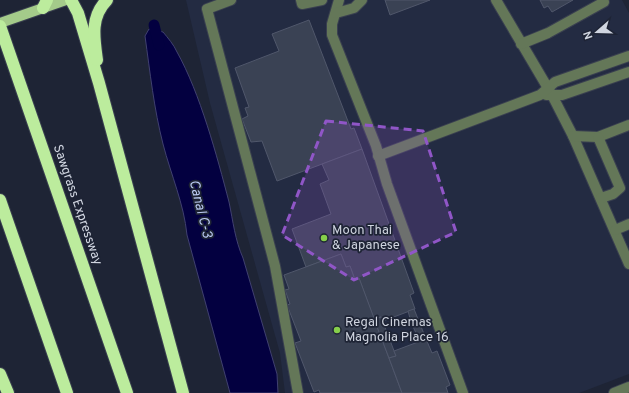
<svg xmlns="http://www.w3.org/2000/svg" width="629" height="393" viewBox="0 0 629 393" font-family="Overpass,sans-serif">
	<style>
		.built { fill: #232b42 }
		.water { fill: #030040; stroke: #404070 }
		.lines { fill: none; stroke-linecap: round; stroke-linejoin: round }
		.canal { stroke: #030040; stroke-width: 11 }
		.building { fill: #3a4254; stroke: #50576b }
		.minor-casing { stroke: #3a4050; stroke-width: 12 }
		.major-casing { stroke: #3a4050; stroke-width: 12 }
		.highway-casing { stroke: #3a4050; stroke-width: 14 }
		.minor { stroke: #647758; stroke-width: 10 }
		.major { stroke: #a4cb8a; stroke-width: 10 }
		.highway { stroke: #bcec9d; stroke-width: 12 }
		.marked { fill: #9056c7; fill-opacity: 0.2; stroke: #9056c7; stroke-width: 3; stroke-dasharray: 8 5; stroke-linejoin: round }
		.poi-dot { fill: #86cf4b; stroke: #1e2435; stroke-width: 1.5 }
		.labels { text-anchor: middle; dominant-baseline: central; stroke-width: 3.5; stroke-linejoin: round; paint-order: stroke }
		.street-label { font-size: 13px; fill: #d0d5e0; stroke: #1e2435 }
		.poi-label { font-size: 13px; fill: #d0d5e0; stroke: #1e2435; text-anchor: start }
		.water-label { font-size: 14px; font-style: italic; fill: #b9c8f0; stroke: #1e2435 }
	</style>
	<rect width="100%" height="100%" fill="#1e2435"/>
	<polygon class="built" points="186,0 622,0 629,13 629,374 579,393 285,393 280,353 210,103"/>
	<path class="water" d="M149 29 163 32C168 38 174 45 177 52 200 93 217 156 229 202 233 221 235 240 243 258L277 374 278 393H230L187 235C184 204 171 175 163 144 154 109 150 72 145 36Z"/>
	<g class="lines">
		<polyline class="canal" points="154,25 159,45"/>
	</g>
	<g class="building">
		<polygon points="385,0 430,0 390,15"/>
		<polygon points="540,0 573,0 552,12 548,6 544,8"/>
		<polygon points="309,20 351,129 354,128 362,149 277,181 262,141 251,142 242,119 248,116 245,108 249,107 235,68 279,51 272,34"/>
		<polygon points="362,149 414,293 410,295 415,309 383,321 381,317 374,319 359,278 355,280 350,266 346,267 341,254 306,267 292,229 331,214 320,184 329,180 322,164"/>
		<polygon points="341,254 346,267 350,266 355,280 359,278 402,393 320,393 319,390 314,392 295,343 301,341 287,305 290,304 285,290 289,289 284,275"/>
		<polygon points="414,309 426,339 420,342 411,322 408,311"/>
		<polygon points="381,317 396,356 389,358 374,319"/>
		<polygon points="426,339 432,353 437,351 450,385 446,387 448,393 402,393 389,358 396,356 394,351"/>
	</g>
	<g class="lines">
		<g class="minor-casing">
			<g id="minor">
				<polyline points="231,0 207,9 275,266 298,393"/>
				<polyline points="301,0 302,4 322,0"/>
				<polyline points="339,0 332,24 332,35 376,146 387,184 463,393"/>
				<polyline points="496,0 552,95 573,136 629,264"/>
				<polyline points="336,13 354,8 362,0"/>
				<polyline points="521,44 548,33 604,2 603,0"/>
				<polyline points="546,95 562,95 629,72"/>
				<polyline points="573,136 598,137 629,125"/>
				<polyline points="598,137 620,188 613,194 601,198"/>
				<polyline points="378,156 540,95 555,82 629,56"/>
				<polyline points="615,230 629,224"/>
				<polyline points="614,393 629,387"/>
			</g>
		</g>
		<g class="major-casing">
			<polyline id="major" points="0,23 66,0"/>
		</g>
		<g class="highway-casing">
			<g id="highway">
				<polyline points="71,0 78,13 99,83 183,393"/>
				<polyline points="43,8 47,0"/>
				<polyline points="0,26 127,393"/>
				<path d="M97 60C94 38 90 17 107 0"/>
				<polyline points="0,200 67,393"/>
				<polyline points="0,374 8,393"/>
			</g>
		</g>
		<use href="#minor" class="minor"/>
		<use href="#major" class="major"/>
		<use href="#highway" class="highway"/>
	</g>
	<path class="marked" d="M326 121 423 131 456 232 354 280 282 235Z"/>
	<g class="poi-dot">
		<circle cx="324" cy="238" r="4"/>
		<circle cx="337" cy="330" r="4"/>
	</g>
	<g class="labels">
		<g class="street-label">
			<text transform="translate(77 205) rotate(71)">Sawgrass Expressway</text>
		</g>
		<g class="poi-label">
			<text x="332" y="231">Moon Thai<tspan x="332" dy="15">&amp; Japanese</tspan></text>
			<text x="345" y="323">Regal Cinemas<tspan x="345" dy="15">Magnolia Place 16</tspan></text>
		</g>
		<g class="water-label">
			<text transform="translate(200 209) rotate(76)">Canal C-3</text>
		</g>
	</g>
	<g transform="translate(597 32) rotate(250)" stroke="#1e2435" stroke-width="3" paint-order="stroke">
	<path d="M0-3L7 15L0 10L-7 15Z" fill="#d0d5e0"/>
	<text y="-6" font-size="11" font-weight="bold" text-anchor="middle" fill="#d0d5e0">N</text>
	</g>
</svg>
